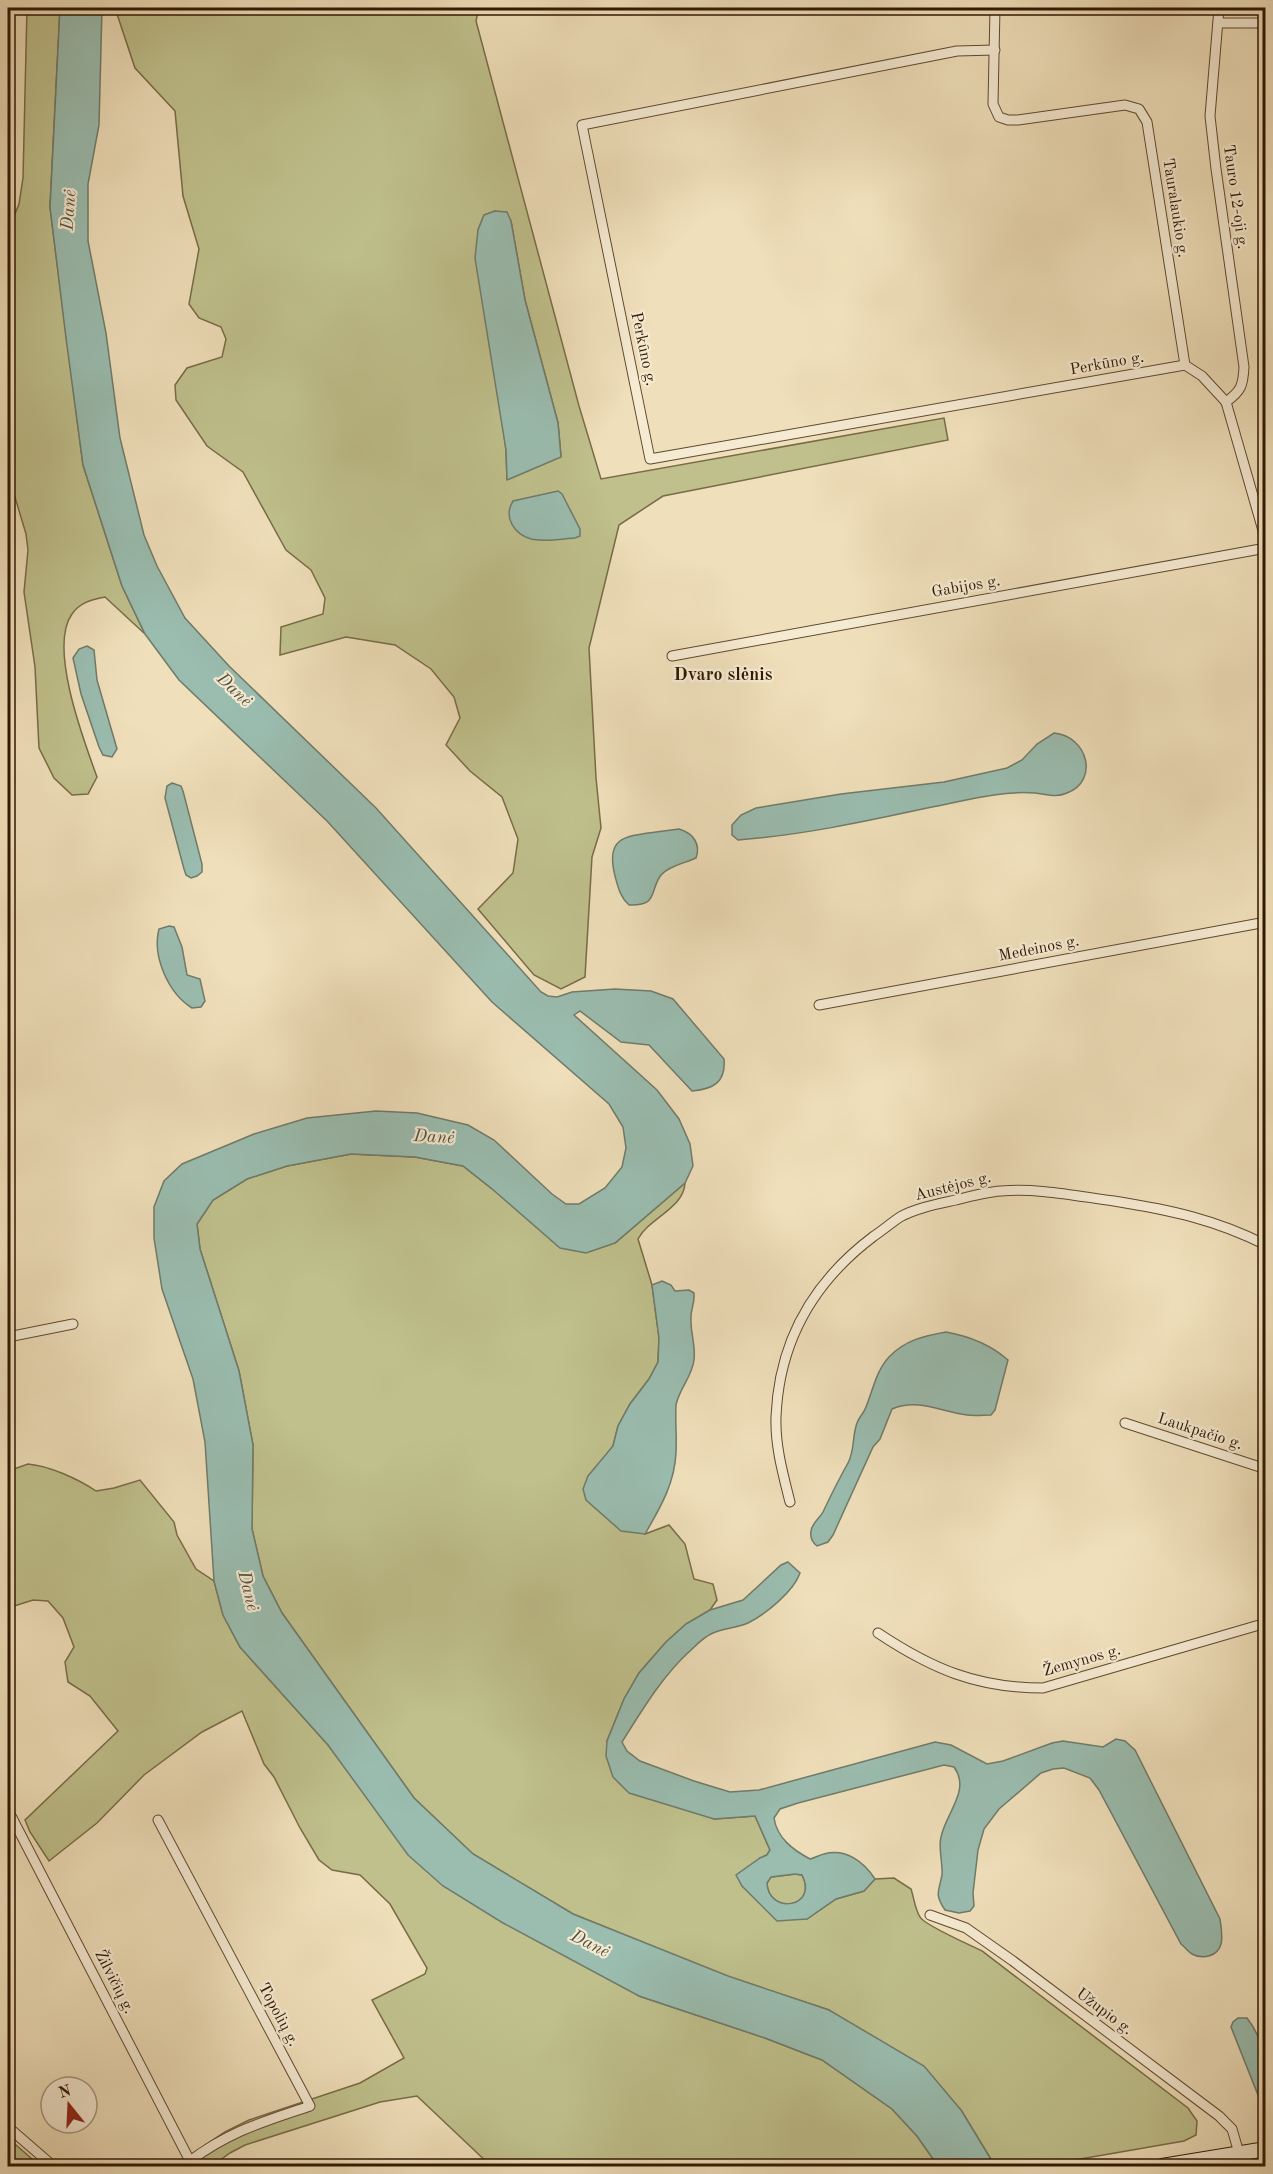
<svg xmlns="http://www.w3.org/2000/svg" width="1273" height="2174" viewBox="0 0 1273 2174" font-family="'Old Standard TT',serif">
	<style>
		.green { fill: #bfc08c; stroke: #786c46; stroke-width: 1.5; fill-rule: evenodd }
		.water { fill: #9abdb0; stroke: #707b6a; stroke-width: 1.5; fill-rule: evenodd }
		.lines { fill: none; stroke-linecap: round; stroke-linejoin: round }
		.minor-casing { stroke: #60492f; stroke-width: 11 }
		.secondary-casing { stroke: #301701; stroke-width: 16 }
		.minor { stroke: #f5ead2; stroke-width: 9 }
		.secondary { stroke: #f5ead2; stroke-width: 14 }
		.labels { text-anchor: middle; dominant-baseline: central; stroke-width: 4.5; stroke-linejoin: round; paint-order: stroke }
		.street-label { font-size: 16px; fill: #301701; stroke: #f5ead2 }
		.water-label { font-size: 18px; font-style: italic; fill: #55513e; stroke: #f5ead2 }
		.neighbourhood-label { font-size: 18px; font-weight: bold; fill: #301701; stroke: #f5ead2 }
	</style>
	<rect width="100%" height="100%" fill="#efdfba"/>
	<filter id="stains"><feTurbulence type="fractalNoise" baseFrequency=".00333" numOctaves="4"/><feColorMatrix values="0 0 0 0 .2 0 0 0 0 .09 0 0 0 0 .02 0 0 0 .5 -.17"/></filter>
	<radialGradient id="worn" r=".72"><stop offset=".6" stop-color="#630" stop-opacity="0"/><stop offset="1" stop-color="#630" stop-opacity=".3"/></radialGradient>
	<g class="green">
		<path d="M27 8H60L50 207 83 465 122 586 145 634 105 597C92 600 80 602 72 614 48 647 84 741 97 777L88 794 72 795 54 778 39 748 35 667 24 592 28 550 26 534 8 474V231L19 204 23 178Z"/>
		<path d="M115 8H479L476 21 579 406 601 479 944 418 948 440 663 496 619 525 589 648 596 778 601 828 592 857 585 977 561 989 534 975 478 909 513 873 518 839 502 797 470 771 446 745 460 718 454 697 431 669 395 645 346 637 280 655 281 627 323 614 325 598 311 570 286 550 243 472 207 446 176 400 175 385 187 368 222 357 226 339 221 327 199 318 189 304 199 249 183 196 175 111 135 68ZM495 211 511 221 525 300 558 423 561 456 507 479 506 450 478 230 484 215Z"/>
		<path d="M351 1154 415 1157 463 1166 491 1188 615 1243 685 1183C684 1208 649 1218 638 1239L652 1285 659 1338 658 1362 649 1379 630 1404 618 1426 613 1446 604 1458 645 1534 669 1525 685 1544 694 1579 713 1584 717 1600 710 1610 686 1624 666 1642 639 1673 624 1699 607 1741 714 1819 755 1816 770 1850 767 1855 760 1858 742 1886 807 1919 836 1899 864 1891 875 1879 894 1878 911 1889C914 1898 915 1909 920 1917 924 1925 970 1945 982 1951L1188 2108 1197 2121 1196 2135 1184 2141 1040 2166H995L961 2110 829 2010 728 1977 573 1914 473 1854 414 1798 282 1613 263 1576 252 1529 253 1445 239 1371 200 1249 197 1224 213 1200 247 1179 287 1166Z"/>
		<path d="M28 1464C50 1466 78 1479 96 1491L114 1488 140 1480 174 1522 177 1535 196 1569 214 1581 223 1615 240 1647 328 1745 364 1793 639 1996 765 2038 822 2060 892 2109 917 2136 938 2166H491L417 2096 380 2102 245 2145 230 2153 212 2166H179L205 2145 225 2132 249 2120 360 2083 404 2058 372 2000 425 1974 427 1968 390 1904 360 1875 332 1870 319 1860 300 1828 274 1777 264 1764 242 1711 202 1732 144 1775 97 1823 49 1861 30 1832 25 1820 118 1731 90 1696 68 1682 65 1662 74 1647 63 1618 48 1601 33 1600 8 1608V1468L14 1469Z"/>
		<path d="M795 1874 802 1875C819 1909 768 1915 767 1883L771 1877Z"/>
		<polygon points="8,2138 40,2166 8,2166"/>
	</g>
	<g class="water">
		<path d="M60 8H102L99 125 88 184V241L106 333 120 438 144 535 157 566 185 618 229 666 376 808 541 992 548 996 557 997 572 992 615 989 651 991 673 999 724 1059C726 1082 714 1089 692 1091L649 1045 621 1042 580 1011 574 1015 657 1090 679 1119 690 1144 693 1166 685 1183 615 1243 586 1253 560 1248 491 1188 463 1166 415 1157 351 1154 287 1166 247 1179 213 1200 197 1224 200 1249 239 1371 253 1445 252 1529 263 1576 282 1613 414 1798 473 1854 573 1914 728 1976 829 2010 924 2066 961 2110 995 2166H938L917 2136 892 2109 822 2060 765 2038 639 1996 503 1923 443 1886 408 1855 328 1745 240 1647 223 1615 214 1581 205 1442 193 1379 162 1289 154 1238V1207L164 1181 182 1164 254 1134 307 1118 376 1111 417 1113 468 1125 494 1140 552 1194 566 1204H579L605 1188 622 1167 626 1148 623 1127 609 1104 492 1002 327 821 179 680 145 634 122 586 83 465 66 338 50 207Z"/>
		<polygon points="495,211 507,212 511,221 525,300 558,423 561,457 507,480 506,450 475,258 478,230 484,215"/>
		<path d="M558 491 562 494 580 529V536L575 538C561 539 544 542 531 539 514 534 503 517 513 501Z"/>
		<polygon points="87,646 94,650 97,680 117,749 112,757 103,755 99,747 81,694 73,658 79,649"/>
		<path d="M1054 733C1087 736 1100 780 1067 793 1056 798 1046 794 1035 793 1022 792 1007 793 994 795 973 798 953 803 932 807 867 821 804 835 738 840L732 835V825L741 815 756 808 841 794 944 782 1007 768 1022 760 1037 744Z"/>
		<polygon points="172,783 181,786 183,791 202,864 202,872 197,876 191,878 186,875 184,869 165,798 167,786"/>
		<path d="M679 829C693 833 701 844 696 858 685 863 669 866 661 875 649 891 659 906 629 905 620 897 618 887 615 876 605 837 625 836 656 832 664 831 671 830 679 829Z"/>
		<path d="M169 926 174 927 182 947 187 975 200 979 205 1001 201 1007 192 1008C168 993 152 956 159 929Z"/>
		<path d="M662 1281 671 1285 675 1291 689 1290 694 1293C695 1302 691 1309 691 1317 690 1332 696 1346 694 1360 692 1377 679 1389 676 1405 675 1420 677 1436 676 1452 675 1483 660 1508 645 1534L621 1531 586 1500 583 1489 588 1476 613 1446 618 1426 630 1404 649 1379 658 1362 659 1338 652 1285Z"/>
		<path d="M946 1332C968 1336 991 1345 1008 1360L995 1410 991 1415C983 1415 975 1416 967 1415 941 1412 919 1398 892 1409L880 1439 873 1447 833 1535 828 1542 817 1546C812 1542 810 1537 811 1531 812 1523 820 1518 823 1512 831 1495 839 1479 848 1463 855 1450 852 1436 857 1423 859 1417 864 1413 866 1407 873 1390 876 1371 889 1357 905 1340 924 1336 946 1332Z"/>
		<path d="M788 1562 800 1573C794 1591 766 1614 748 1623 737 1628 724 1628 713 1633 705 1636 697 1644 691 1650 663 1675 642 1710 622 1742L627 1751 640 1761 694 1781 730 1792 759 1790 935 1742 951 1745 987 1764 1003 1761 1052 1743 1063 1741 1103 1747 1116 1739 1125 1741 1135 1750 1220 1919C1221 1927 1223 1936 1221 1944 1218 1956 1203 1960 1192 1954 1188 1952 1185 1947 1181 1944L1099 1790 1090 1778 1064 1768 1053 1769 1041 1773 999 1809 984 1829 978 1850 973 1893 974 1906 970 1911 959 1913 945 1910C934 1894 939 1891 942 1875 943 1862 938 1849 941 1837 946 1813 971 1790 954 1767L944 1765 798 1803 780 1809 774 1818C777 1838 793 1850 810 1859 815 1858 819 1855 824 1854 846 1848 864 1862 875 1879L864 1891 836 1899 807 1919 777 1921 742 1886 736 1875 760 1858 767 1855 770 1850 755 1816 714 1819 629 1793 613 1777 606 1756 607 1741 624 1699 639 1673 666 1642 686 1624 710 1610 743 1600 781 1565ZM795 1874 802 1875C819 1908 768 1915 767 1883L771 1877Z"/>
		<path d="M1238 2018H1247C1269 2047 1266 2071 1265 2105L1260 2100 1231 2027 1233 2022Z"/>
	</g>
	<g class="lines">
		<g class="minor-casing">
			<g id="minor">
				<polyline points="995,8 993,104 999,117 1008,120 1018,120 1125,105 1139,109 1147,122 1185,365 1202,376 1226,402 1266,541"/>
				<path d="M1219 8 1210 116 1216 169 1244 367C1243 386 1241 391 1226 402"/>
				<polyline points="1108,9 1108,8"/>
				<polyline points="1219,23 1266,23"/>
				<polyline points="995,50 957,51 582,125 650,459 1185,365"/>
				<polyline points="672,656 1266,548"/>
				<polyline points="819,1005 1266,922"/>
				<polyline points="8,1337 73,1324"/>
				<polyline points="1125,1423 1266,1469"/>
				<path d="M790 1502C783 1474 775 1446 776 1417 779 1341 814 1281 874 1236 883 1230 891 1223 900 1217 916 1208 938 1204 956 1200 971 1196 986 1192 1001 1191 1039 1188 1076 1196 1114 1201 1170 1210 1214 1219 1266 1245"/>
				<path d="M878 1633C932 1669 977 1688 1043 1688L1266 1623"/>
				<polyline points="8,1810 190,2161 185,2166"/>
				<path d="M158 1820 310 2106C263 2122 230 2131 190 2161"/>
				<polyline points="930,1915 966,1928 1013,1961 1219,2116 1232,2129 1239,2153"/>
				<polyline points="8,2127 53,2166"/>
			</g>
		</g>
		<g class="secondary-casing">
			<polyline id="secondary" points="1162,2166 1266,2149"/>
		</g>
		<use href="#minor" class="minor"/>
		<use href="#secondary" class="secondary"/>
	</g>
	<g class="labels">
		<g class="street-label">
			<text transform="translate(1235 197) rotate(82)">Tauro 12-oji g.</text>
			<text transform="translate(1175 208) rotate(81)">Tauralaukio g.</text>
			<text transform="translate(643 349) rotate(78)">Perkūno g.</text>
			<text transform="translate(1107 364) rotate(-10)">Perkūno g.</text>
			<text transform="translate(966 587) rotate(-10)">Gabijos g.</text>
			<text transform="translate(1039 949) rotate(-11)">Medeinos g.</text>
			<text transform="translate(953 1187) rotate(-14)">Austėjos g.</text>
			<text transform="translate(1200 1432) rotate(18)">Laukpačio g.</text>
			<text transform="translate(1082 1661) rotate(-16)">Žemynos g.</text>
			<text transform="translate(114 1982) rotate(63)">Žilvičių g.</text>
			<text transform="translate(1104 2012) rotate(37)">Užupio g.</text>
			<text transform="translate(278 2015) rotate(62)">Topolių g.</text>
		</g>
		<g class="water-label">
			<text transform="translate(69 210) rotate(-86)">Danė</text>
			<text transform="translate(234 690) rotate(43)">Danė</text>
			<text transform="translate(434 1137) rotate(3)">Danė</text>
			<text transform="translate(248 1591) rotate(76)">Danė</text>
			<text transform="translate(590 1944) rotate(27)">Danė</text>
		</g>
		<g class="neighbourhood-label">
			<text x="723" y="675">Dvaro slėnis</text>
		</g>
	</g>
	<rect width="1273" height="2174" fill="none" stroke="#efdfba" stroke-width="30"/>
	<rect x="9" y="9" width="1255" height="2156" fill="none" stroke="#301701" stroke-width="3"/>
	<rect x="15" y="15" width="1243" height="2144" fill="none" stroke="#301701" stroke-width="1.5"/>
	<g transform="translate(69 2105) rotate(342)"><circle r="28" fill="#f5ead2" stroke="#a6967e" stroke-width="1.5"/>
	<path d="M0-4.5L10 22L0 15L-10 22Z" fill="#8f2418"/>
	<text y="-9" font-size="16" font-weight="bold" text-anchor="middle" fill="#301701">N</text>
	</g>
	<rect width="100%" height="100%" filter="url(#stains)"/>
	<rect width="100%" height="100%" fill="url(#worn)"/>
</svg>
